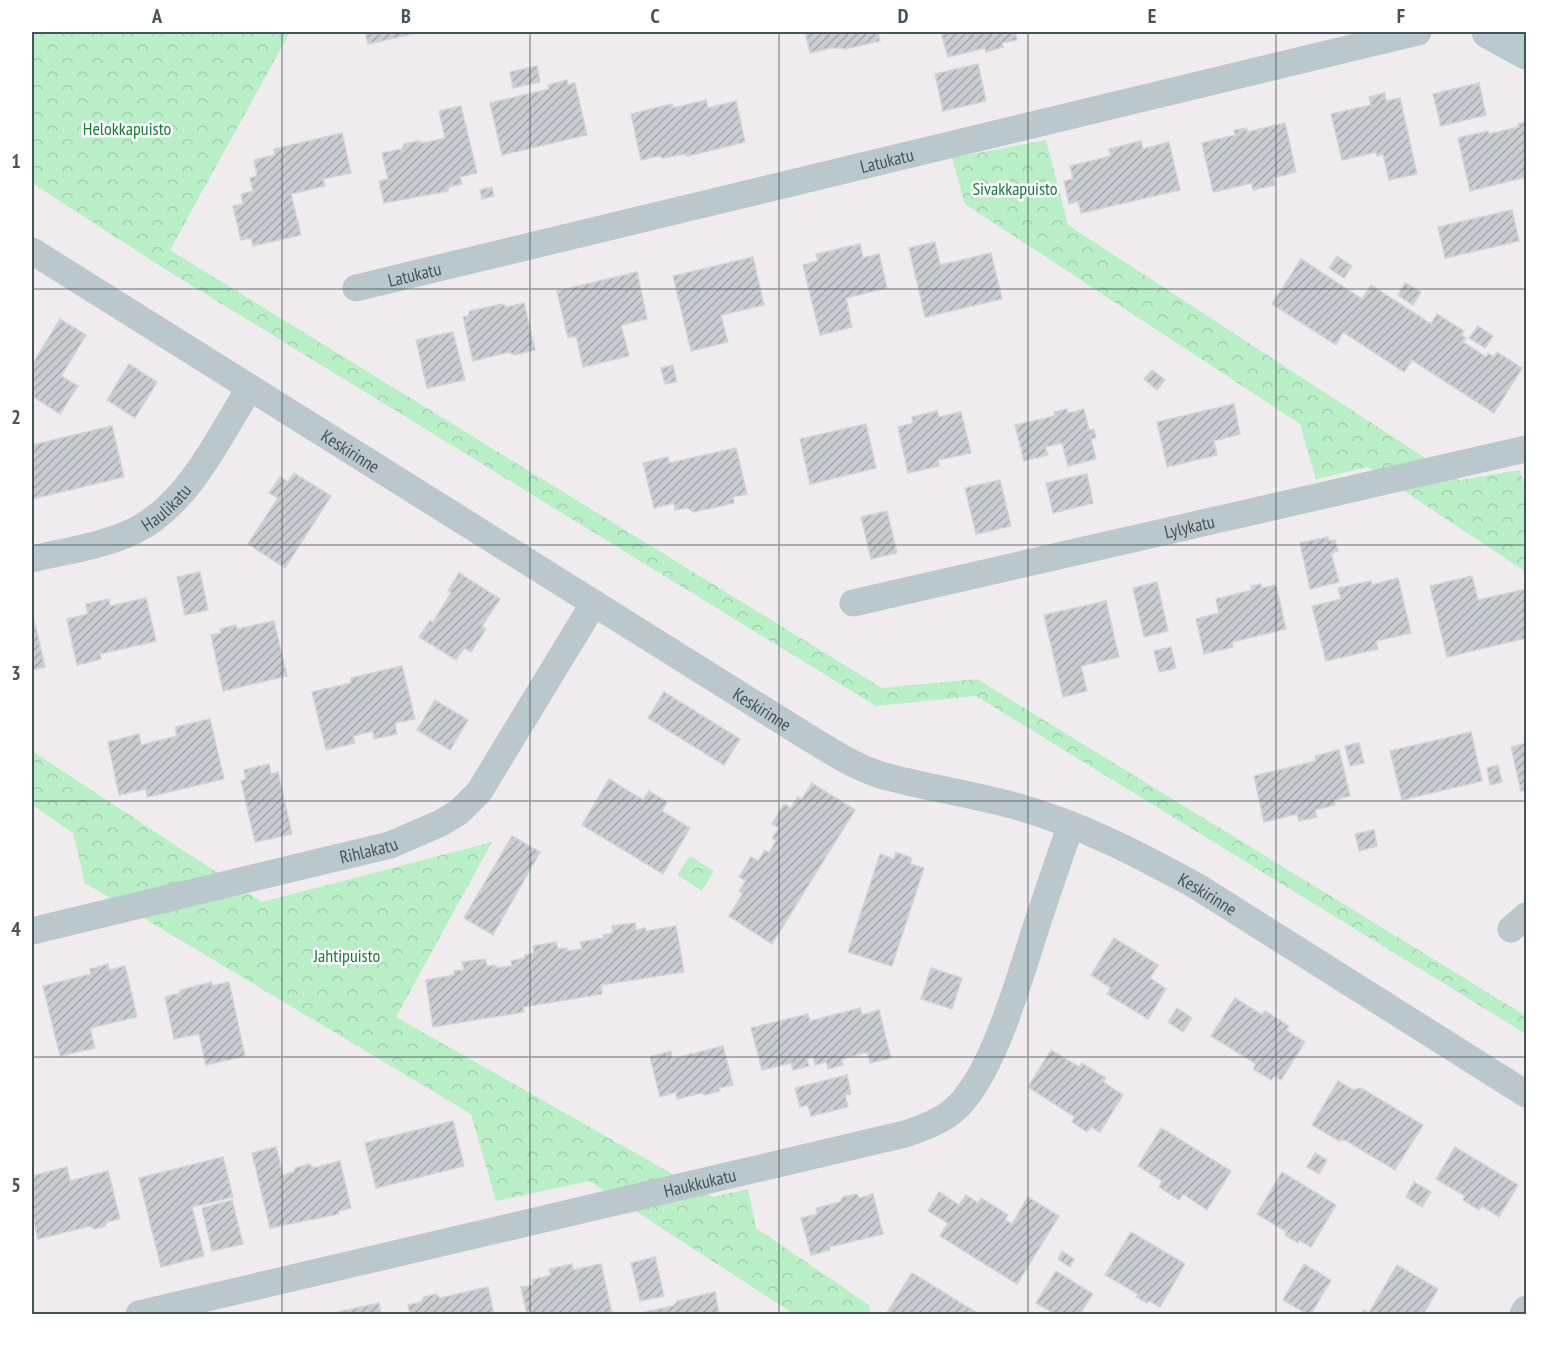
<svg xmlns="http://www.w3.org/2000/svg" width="1558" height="1346" viewBox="0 0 1558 1346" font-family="'PT Sans Narrow',sans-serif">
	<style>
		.park { fill: url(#park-crowns) }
		.building { fill: url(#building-hatch); stroke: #d0d4d9; stroke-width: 1.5 }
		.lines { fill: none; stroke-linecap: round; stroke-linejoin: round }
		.street { stroke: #bac7cd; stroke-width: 27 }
		.secondary { stroke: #b9c9d2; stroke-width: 33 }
		.grid { fill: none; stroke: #45535a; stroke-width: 1.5; stroke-opacity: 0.55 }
		.labels { text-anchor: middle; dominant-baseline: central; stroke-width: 5; stroke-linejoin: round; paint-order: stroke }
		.park-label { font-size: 18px; fill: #147d39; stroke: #fff }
		.street-label { font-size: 18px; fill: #45535a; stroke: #fff }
		.neatline { fill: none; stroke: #45535a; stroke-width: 2 }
		.grid-label { font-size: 20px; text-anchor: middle; font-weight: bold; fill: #45535a }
	</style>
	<defs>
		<pattern id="park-crowns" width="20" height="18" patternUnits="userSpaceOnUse" patternTransform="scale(1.5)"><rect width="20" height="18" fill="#b9efc6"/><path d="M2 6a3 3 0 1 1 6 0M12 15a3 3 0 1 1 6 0" fill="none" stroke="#a0cfac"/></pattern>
		<pattern id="building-hatch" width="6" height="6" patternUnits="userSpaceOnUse" patternTransform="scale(1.5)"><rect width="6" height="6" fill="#c9cdd2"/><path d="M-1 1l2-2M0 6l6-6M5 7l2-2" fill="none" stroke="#a5a9ad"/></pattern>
	</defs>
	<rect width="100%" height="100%" fill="#f0eced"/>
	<g class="park">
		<polygon points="32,32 290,32 170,250 882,688 977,679 1526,1016 1526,1034 976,696 876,706 160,266 32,183"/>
		<polygon points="1046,140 1068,225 1459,480 1520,470 1526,493 1526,572 1368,467 1316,479 1300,424 965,204 952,158"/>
		<polygon points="32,751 262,902 492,842 396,1017 713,1197 748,1189 756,1228 869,1305 871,1314 794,1314 589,1181 496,1201 471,1114 85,883 73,833 32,805"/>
		<polygon points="690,856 714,871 702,891 677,875"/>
	</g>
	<g class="building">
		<polygon points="365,32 421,32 368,44"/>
		<polygon points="805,32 884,32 878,33 880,41 845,49 842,48 830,48 810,53"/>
		<polygon points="941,32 1015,32 1017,40 1002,43 1003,47 986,52 985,48 948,57"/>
		<polygon points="978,64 986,101 943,111 935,74"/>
		<polygon points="537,66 540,82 513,88 510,72"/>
		<polygon points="567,80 568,85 575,83 587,135 502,155 490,103 549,89 548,85"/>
		<polygon points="1479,83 1486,115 1441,126 1433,94"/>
		<polygon points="1385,93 1386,101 1400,98 1417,174 1389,180 1383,154 1377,156 1376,152 1342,160 1331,114 1371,105 1369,97"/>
		<polygon points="706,100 708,108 736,101 745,142 688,156 684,154 663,158 658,156 641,160 631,114 672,104 673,108"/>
		<polygon points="461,106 477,173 460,177 462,184 449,187 448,191 384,203 379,181 388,179 382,153 402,149 404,144 418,141 423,143 445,138 439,111"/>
		<polygon points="1526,122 1526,177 1470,191 1458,138 1488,131 1489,134 1519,127 1518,124"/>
		<polygon points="1285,123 1296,172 1274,178 1275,185 1253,190 1252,183 1213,192 1202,143 1235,135 1234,130 1247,128 1247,132"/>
		<polygon points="342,133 351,173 323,179 325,186 291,194 301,235 253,246 251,238 241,240 233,206 243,204 241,194 253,191 250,178 257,176 254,160 275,155 274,149"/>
		<polygon points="1141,141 1143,149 1169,142 1180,190 1081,213 1078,201 1069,204 1064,181 1073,179 1070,166 1111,156 1109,149"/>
		<polygon points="492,187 494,196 482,199 480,190"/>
		<polygon points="1512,210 1519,241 1445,258 1438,227"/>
		<polygon points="935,242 940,265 991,253 1002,299 925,317 909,248"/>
		<polygon points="860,244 863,258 879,254 887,288 846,298 852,327 820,335 803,265 818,261 816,254"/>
		<polygon points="1337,256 1352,266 1344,278 1329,268"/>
		<polygon points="753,257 764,305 721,315 728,342 691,351 673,276"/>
		<polygon points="1301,259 1362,299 1371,285 1431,324 1437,314 1464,331 1461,335 1466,338 1463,342 1486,357 1488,353 1494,357 1497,352 1522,368 1494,413 1412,360 1404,372 1343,332 1336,345 1272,304"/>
		<polygon points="637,272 647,319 621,325 629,356 583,367 576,336 568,338 557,291"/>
		<polygon points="1405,283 1421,292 1413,305 1398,295"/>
		<polygon points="524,303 535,350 514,355 509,352 473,361 463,317 468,316 470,311 502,304 507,307"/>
		<polygon points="60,319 86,335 61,376 78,386 60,414 32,396 32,365"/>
		<polygon points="1478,326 1493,336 1485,348 1469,338"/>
		<polygon points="453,332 465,380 427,388 416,340"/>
		<polygon points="129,364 157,382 135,418 107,400"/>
		<polygon points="673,365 677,382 665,384 661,368"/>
		<polygon points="1152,370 1165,380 1157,390 1144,379"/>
		<polygon points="1234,404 1240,434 1214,441 1217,455 1167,467 1157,422"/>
		<polygon points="1067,409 1068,413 1084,409 1089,430 1094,429 1096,438 1091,439 1096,459 1068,466 1062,443 1045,447 1048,455 1024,461 1015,425 1055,416 1054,412"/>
		<polygon points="937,411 939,417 961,412 971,453 938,460 939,466 908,473 898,427 913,423 912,417"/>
		<polygon points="866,424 876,468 810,484 800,439"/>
		<polygon points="112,426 124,477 32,499 32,445"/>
		<polygon points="736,448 747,494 733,497 734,503 694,512 687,508 675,510 674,503 654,508 643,463 668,457 669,463"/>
		<polygon points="294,473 331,496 285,568 248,544 278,498 269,493 280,477 288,482"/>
		<polygon points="1087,474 1093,503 1053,513 1046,483"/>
		<polygon points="1000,480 1011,526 976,534 965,488"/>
		<polygon points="887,511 897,553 871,559 861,517"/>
		<polygon points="1328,537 1329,541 1335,540 1338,551 1331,553 1339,582 1310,589 1300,543"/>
		<polygon points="200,572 208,610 185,615 177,577"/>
		<polygon points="459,573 500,599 482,626 486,629 471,652 464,648 456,660 419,637 430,621 433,622 451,593 448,591"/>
		<polygon points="1472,576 1478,600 1526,589 1526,638 1447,657 1430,586"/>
		<polygon points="1398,578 1411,633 1376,641 1378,649 1326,661 1312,606 1341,599 1338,588 1371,581 1372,585"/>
		<polygon points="1157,582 1168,631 1144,637 1133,588"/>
		<polygon points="1261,584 1262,588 1276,585 1286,629 1232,642 1233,647 1204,654 1196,619 1219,613 1216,599 1252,590 1251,586"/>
		<polygon points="146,598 156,641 100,654 101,659 77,665 67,619 88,614 86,604 109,599 110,606"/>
		<polygon points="1106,601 1119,657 1081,666 1087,691 1063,697 1044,615"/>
		<polygon points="34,620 45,667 32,670 32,621"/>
		<polygon points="274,621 287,676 223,691 211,635 221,633 220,629 236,625 237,629"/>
		<polygon points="1171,647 1176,668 1159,672 1154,651"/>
		<polygon points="402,666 415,719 395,723 397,734 374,739 373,731 353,736 355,743 326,750 312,692 351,683 351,678"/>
		<polygon points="664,692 740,739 724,765 648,718"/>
		<polygon points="435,700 468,720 450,750 417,730"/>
		<polygon points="210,719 224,779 147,797 146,789 119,795 108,742 139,734 141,745 177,736 175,727"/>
		<polygon points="1471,732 1482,781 1402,800 1390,751"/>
		<polygon points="1359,743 1364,763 1350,766 1345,746"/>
		<polygon points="1526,743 1526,790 1521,791 1511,747"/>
		<polygon points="1339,750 1350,796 1334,800 1335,805 1315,810 1317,817 1299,821 1297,814 1264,822 1254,776 1316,761 1315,756"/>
		<polygon points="269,764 271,774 278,772 292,834 255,842 241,781 246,779 244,770"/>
		<polygon points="1498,765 1502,782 1490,785 1487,768"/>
		<polygon points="609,779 643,800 649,791 667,802 662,811 690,828 663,874 582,825"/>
		<polygon points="812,783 855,810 772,944 729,916 743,893 739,891 746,881 739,877 751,857 758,861 765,850 769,853 776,840 772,838 779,828 772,824 784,804 791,808 798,797 802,799"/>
		<polygon points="1374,830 1377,846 1359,851 1355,834"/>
		<polygon points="512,836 540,852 493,935 464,918"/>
		<polygon points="896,852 912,858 910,864 924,868 892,966 848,952 880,854 894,859"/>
		<polygon points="635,923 636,930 645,928 646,931 676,926 684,972 601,985 602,994 523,1007 524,1012 433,1027 426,980 454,975 454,971 464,970 462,962 485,959 487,966 496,965 496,968 512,966 511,961 525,958 525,955 534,953 533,946 556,942 558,949 567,948 567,951 582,949 580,942 604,938 603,935 613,933 612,926"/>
		<polygon points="1114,938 1158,965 1150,978 1166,989 1148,1019 1107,994 1111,988 1091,975"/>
		<polygon points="108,964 109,970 125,966 137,1017 90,1028 95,1048 60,1056 43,986 91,974 90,969"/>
		<polygon points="931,968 962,978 952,1009 921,999"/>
		<polygon points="212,982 212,986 229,982 245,1056 206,1065 199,1034 174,1039 165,997 180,993 180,990"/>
		<polygon points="1235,998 1262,1015 1265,1011 1289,1026 1286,1030 1305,1042 1281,1080 1275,1076 1271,1080 1253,1069 1256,1064 1211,1036"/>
		<polygon points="860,1008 862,1015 879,1010 891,1058 870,1063 867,1052 842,1059 843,1065 828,1069 826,1062 815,1065 813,1057 807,1059 809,1066 793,1070 791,1063 762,1070 751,1028 808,1014 810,1021"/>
		<polygon points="1177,1008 1192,1018 1183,1032 1168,1022"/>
		<polygon points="723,1046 733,1085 719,1088 720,1091 705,1095 701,1093 677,1099 676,1092 660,1097 650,1057 671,1051 672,1059"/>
		<polygon points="1051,1050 1079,1067 1082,1063 1106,1078 1103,1082 1123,1095 1100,1132 1091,1127 1087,1132 1072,1122 1075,1117 1028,1087"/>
		<polygon points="847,1075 851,1094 845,1095 848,1107 811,1116 808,1105 800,1107 795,1088"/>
		<polygon points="1338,1081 1353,1090 1361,1088 1423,1125 1395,1170 1345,1140 1339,1141 1312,1125"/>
		<polygon points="453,1121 464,1166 376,1188 365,1143"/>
		<polygon points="1161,1128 1231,1171 1207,1210 1183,1194 1179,1200 1159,1187 1162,1181 1138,1166"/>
		<polygon points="276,1147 283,1175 294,1172 295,1168 309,1164 314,1168 340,1161 351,1208 338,1211 339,1214 270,1228 252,1153"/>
		<polygon points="1455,1147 1518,1185 1499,1217 1482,1206 1479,1210 1463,1200 1465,1196 1436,1179"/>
		<polygon points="1315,1153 1327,1160 1319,1174 1307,1167"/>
		<polygon points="223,1157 233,1197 192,1207 204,1256 161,1267 139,1178"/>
		<polygon points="67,1167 70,1181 108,1171 120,1219 107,1222 105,1226 94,1229 90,1226 38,1239 32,1213 32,1176"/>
		<polygon points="1282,1172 1336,1205 1311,1247 1299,1240 1298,1243 1285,1235 1287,1232 1257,1214"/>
		<polygon points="1414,1182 1431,1192 1422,1207 1406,1197"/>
		<polygon points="939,1192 959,1205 966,1195 978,1203 981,1198 1008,1215 1005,1220 1012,1224 1028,1197 1059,1216 1017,1284 940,1236 948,1223 928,1211"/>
		<polygon points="857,1194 859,1198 873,1194 883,1234 829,1247 830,1250 811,1255 801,1218 817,1214 816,1208 840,1202 843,1197"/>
		<polygon points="232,1200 243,1244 212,1251 202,1208"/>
		<polygon points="1131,1232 1185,1264 1160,1307 1149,1301 1147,1303 1136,1297 1138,1294 1105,1275"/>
		<polygon points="1062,1251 1074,1259 1070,1267 1058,1259"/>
		<polygon points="655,1257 664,1296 640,1301 631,1263"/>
		<polygon points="572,1264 573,1270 601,1264 612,1314 527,1314 521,1287 533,1285 532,1280 551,1275 549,1269"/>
		<polygon points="1304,1264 1331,1280 1311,1314 1307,1314 1283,1300"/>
		<polygon points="1397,1265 1438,1289 1424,1313 1426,1314 1361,1314 1364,1310 1369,1313"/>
		<polygon points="1056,1271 1093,1294 1080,1314 1055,1314 1036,1303"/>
		<polygon points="912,1273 979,1314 886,1314"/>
		<polygon points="488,1287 494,1314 410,1314 408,1305 421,1302 424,1297 436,1294 440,1298"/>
		<polygon points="715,1292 719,1314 644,1314 644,1312 673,1306 678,1301"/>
		<polygon points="379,1303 381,1314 329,1314"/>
	</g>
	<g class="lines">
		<g class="street">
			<path id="s1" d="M32 251 801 733C826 748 852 766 881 775 926 788 974 794 1019 807 1082 825 1140 855 1198 887L1526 1094"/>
			<path id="s2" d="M356 288 1418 32"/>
			<path id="s3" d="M32 559C65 551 103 546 134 531 188 505 219 437 249 389"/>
			<path id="s4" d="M853 603 1526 449"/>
			<polyline points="1511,929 1526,916"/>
			<path id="s5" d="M32 931 390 845 441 823 459 812 479 792 594 603"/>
			<path id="s6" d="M139 1314 905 1134C922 1128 940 1122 954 1110 993 1077 1021 973 1037 924 1048 891 1059 858 1071 825"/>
			<polyline points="1523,1314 1526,1309"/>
		</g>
		<polyline class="secondary" points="1488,32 1526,53"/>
	</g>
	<path class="grid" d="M282 32V1314M530 32V1314M779 32V1314M1028 32V1314M1276 32V1314M32 289H1526M32 545H1526M32 801H1526M32 1057H1526"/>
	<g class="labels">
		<g class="park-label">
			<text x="127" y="128">Helokkapuisto</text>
			<text x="1015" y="188">Sivakkapuisto</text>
			<text x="347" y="955">Jahtipuisto</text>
		</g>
		<g class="street-label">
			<text stroke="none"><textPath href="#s2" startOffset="546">Latukatu</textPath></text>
			<text stroke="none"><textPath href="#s2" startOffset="60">Latukatu</textPath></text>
			<text stroke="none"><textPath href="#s1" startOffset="376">Keskirinne</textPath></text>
			<text stroke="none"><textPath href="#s3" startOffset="146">Haulikatu</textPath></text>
			<text stroke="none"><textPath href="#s4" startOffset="345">Lylykatu</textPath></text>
			<text stroke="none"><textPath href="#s1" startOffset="862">Keskirinne</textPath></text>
			<text stroke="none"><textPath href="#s5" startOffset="346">Rihlakatu</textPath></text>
			<text stroke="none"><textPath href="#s1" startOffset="1348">Keskirinne</textPath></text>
			<text stroke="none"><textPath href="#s6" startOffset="576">Haukkukatu</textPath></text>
		</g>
	</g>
	<rect width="1558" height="1346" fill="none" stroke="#ffffff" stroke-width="66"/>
	<rect x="33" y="33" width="1492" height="1280" class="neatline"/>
	<g class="grid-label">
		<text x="157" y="23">A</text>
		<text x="406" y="23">B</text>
		<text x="655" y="23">C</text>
		<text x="903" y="23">D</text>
		<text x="1152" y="23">E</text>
		<text x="1401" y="23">F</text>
		<text x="16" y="168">1</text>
		<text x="16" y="424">2</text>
		<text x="16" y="680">3</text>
		<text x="16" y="936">4</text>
		<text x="16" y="1192">5</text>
	</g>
</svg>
